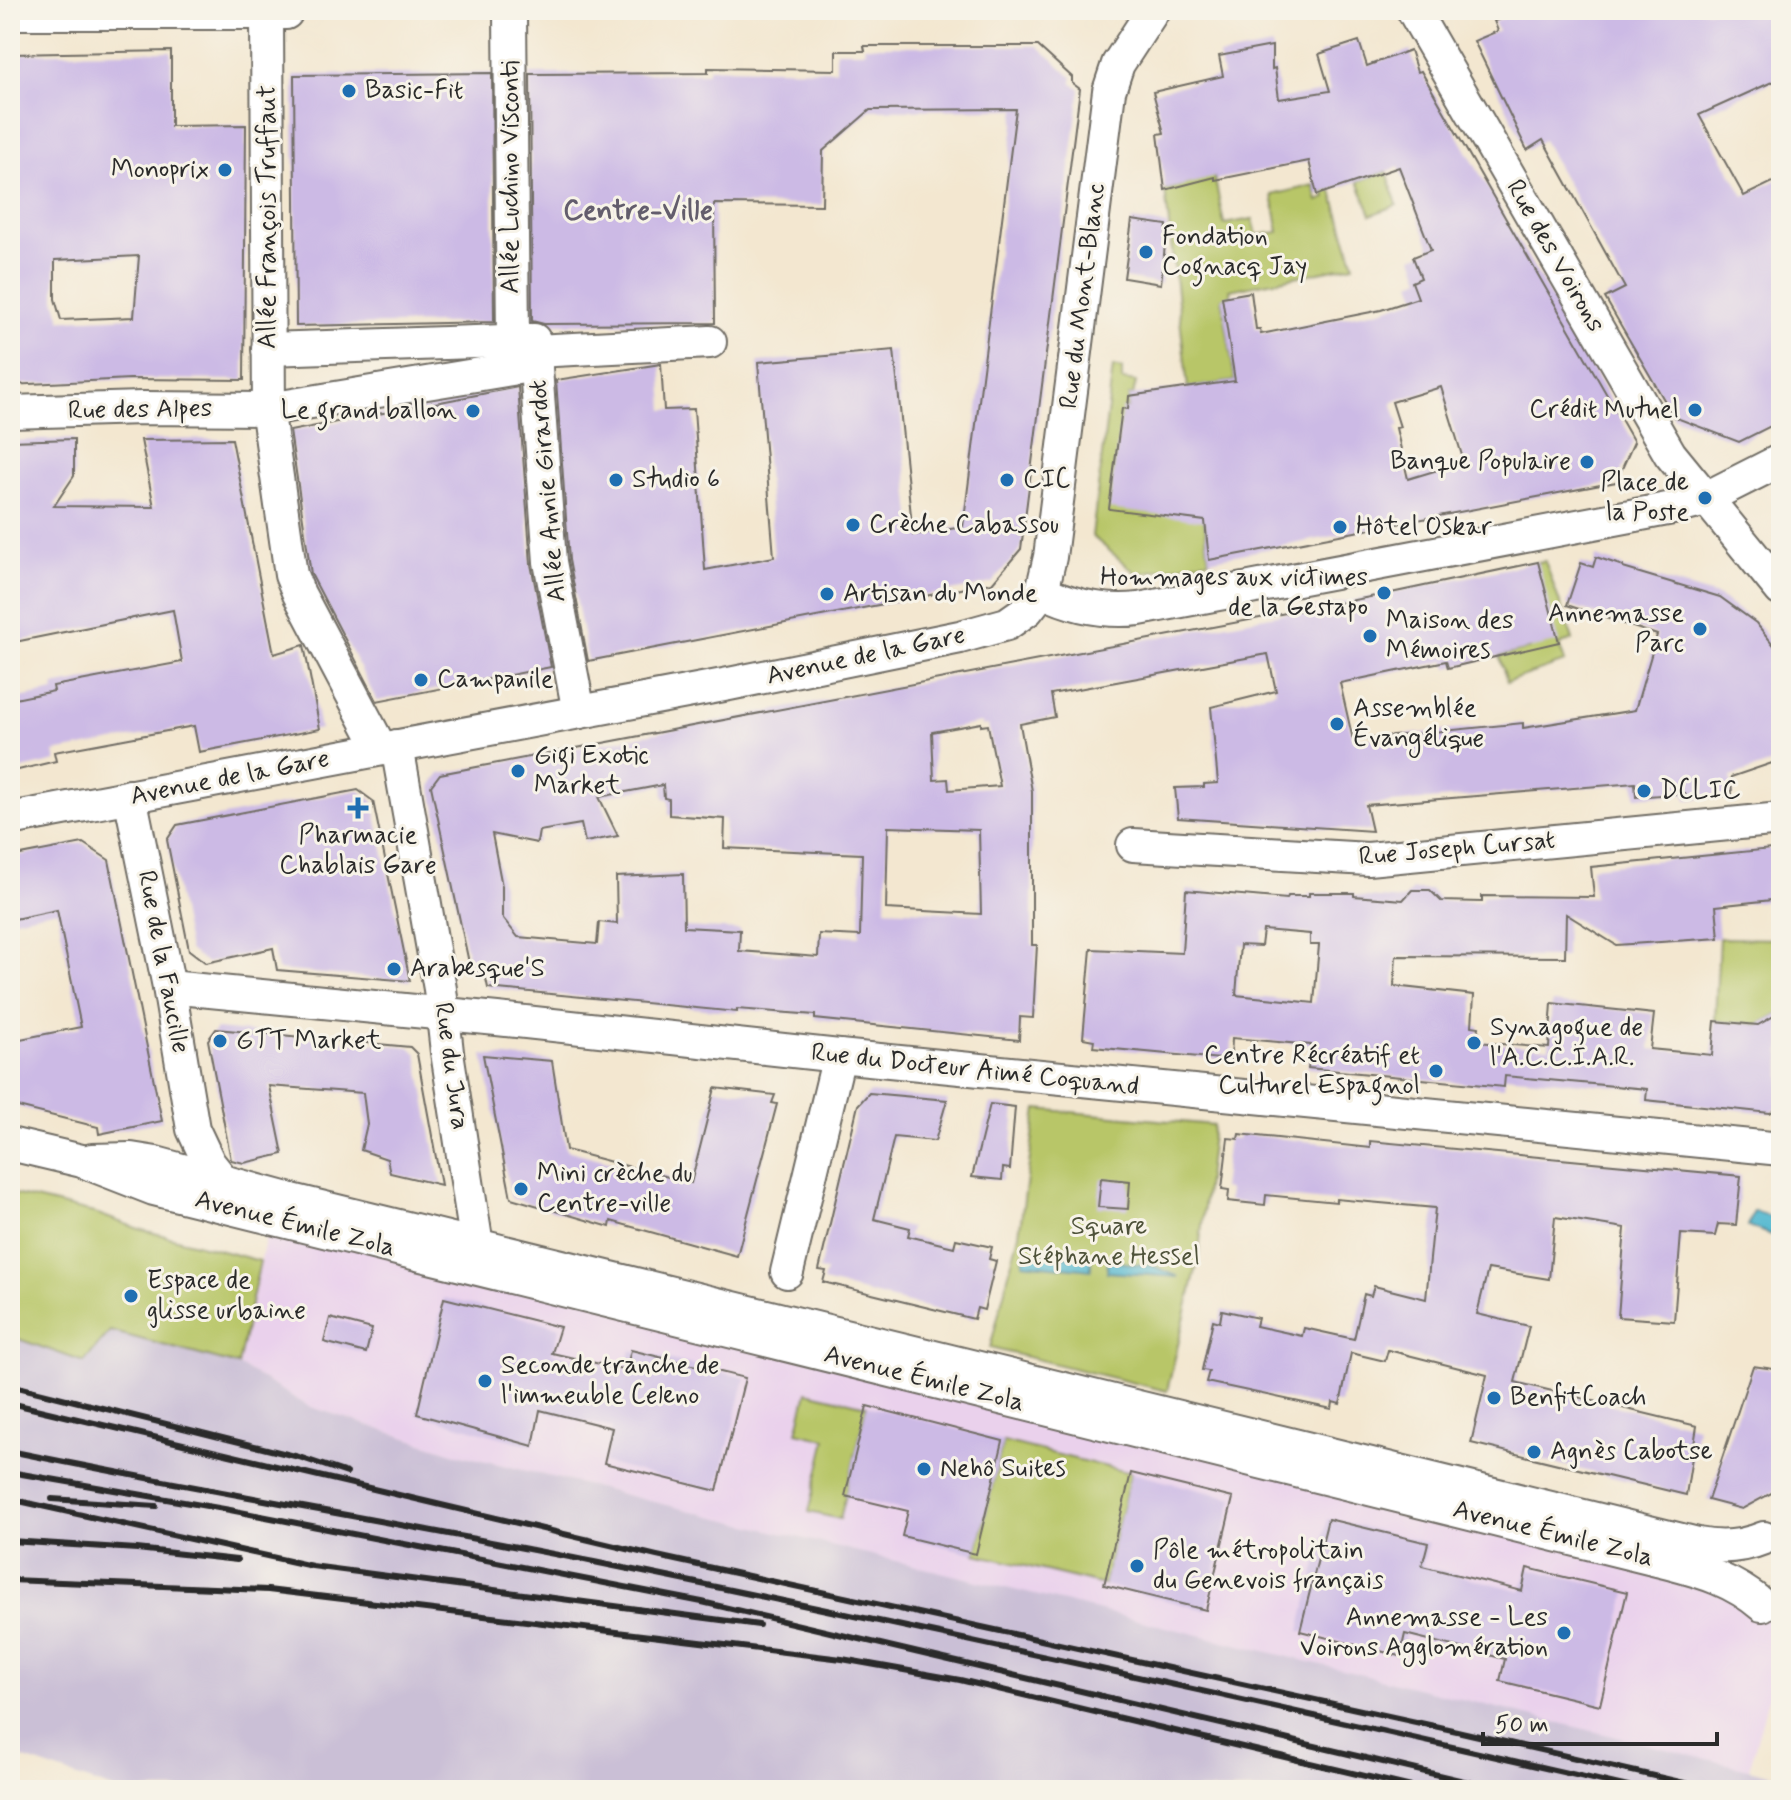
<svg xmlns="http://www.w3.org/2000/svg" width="1791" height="1800" viewBox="0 0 1791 1800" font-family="Mynerve,sans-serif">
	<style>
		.built { fill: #ead1ec }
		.industrial { fill: #cabfd6 }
		.green { fill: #b8c668; stroke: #72784a; stroke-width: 2 }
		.water { fill: #52b8d0; stroke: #3e727e; stroke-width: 2 }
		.building { fill: #ccbae5; fill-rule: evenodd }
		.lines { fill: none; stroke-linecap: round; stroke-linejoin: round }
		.minor-casing { stroke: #716d65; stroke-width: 36 }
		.minor { stroke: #fff; stroke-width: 32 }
		.rail { stroke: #2b2b2b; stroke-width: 6 }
		.poi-dot { fill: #1f6fb2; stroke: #f7f3e8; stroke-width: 3 }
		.labels { text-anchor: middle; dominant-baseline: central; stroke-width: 6; stroke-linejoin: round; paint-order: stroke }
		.poi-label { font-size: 26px; fill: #2b2b2b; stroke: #f7f3e8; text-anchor: start }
		.street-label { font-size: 26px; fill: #2b2b2b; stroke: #f7f3e8 }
		.park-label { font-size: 26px; fill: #4e523a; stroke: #f7f3e8 }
		.neighbourhood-label { font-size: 28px; font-weight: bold; fill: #635d6c; stroke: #f7f3e8 }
	</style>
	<rect width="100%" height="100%" fill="#f7f3e8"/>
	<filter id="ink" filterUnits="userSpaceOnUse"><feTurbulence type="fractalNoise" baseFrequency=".0125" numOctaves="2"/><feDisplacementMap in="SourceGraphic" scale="16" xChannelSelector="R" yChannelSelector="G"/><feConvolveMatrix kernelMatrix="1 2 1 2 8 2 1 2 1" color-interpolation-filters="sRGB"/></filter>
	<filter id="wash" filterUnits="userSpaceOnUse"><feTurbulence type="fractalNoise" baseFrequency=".006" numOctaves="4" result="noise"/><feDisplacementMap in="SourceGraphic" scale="32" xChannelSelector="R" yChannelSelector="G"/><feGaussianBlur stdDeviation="1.8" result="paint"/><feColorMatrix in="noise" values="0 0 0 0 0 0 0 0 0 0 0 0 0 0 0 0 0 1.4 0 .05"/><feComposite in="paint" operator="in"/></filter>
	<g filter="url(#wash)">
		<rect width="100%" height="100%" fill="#f3e7d0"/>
		<polygon class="built" points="270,1218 1669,1563 1781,1617 1781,1649 1749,1770 453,1453 308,1406 238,1365"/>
		<polygon class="industrial" points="110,1331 238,1365 308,1406 453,1453 1781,1777 1781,1790 340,1790 280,1782 248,1790 116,1790 10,1754 10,1336 84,1362"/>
		<g class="green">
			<polygon points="1387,171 1397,205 1371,215 1358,181"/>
			<polygon points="1214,175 1224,224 1253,219 1257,235 1279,232 1272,195 1314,185 1318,201 1326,198 1322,183 1329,181 1354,265 1230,290 1231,296 1222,298 1235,381 1188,388 1165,190"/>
			<polygon points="1113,367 1122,369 1122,380 1136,382 1133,396 1129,396 1128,409 1123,408 1198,468 1209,560 1137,574 1092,536"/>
			<polygon points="1545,561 1573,640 1559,645 1565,662 1507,682 1499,656 1530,649 1538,562"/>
			<polygon points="1719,938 1781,939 1781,1012 1758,1025 1715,1021"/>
			<polygon points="1037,1109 1213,1125 1198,1261 1167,1391 990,1348 1019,1234"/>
			<polygon points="10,1193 98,1214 139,1229 260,1261 238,1365 110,1331 84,1362 10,1336"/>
			<polygon points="807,1392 867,1406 840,1519 809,1512 826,1439 797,1432"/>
			<polygon points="1003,1441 1131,1473 1104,1585 976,1554"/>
		</g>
		<g class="water">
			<polygon points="1754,1211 1781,1221 1781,1239 1748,1226"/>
			<polygon points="1025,1252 1091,1259 1091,1270 1023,1263"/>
			<polygon points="1108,1261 1153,1266 1179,1277 1107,1272"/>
		</g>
		<g id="blocks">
			<g class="building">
				<polygon points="1529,10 1781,10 1781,78 1699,115 1744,196 1781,178 1781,421 1739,442 1674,417 1605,298 1625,288 1543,140 1527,150 1474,41 1498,31 1494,21"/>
				<path d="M1359 41 1367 66 1410 50 1417 72 1421 71 1634 442 1616 482 1209 560 1205 521 1109 509 1122 408 1128 409 1129 396 1235 381 1222 297 1251 292 1256 329H1260L1261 334 1381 310 1418 298 1412 282 1421 278 1413 257 1431 250 1399 167 1317 195 1309 161 1215 180V177L1165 190 1158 134 1164 133 1153 92 1223 76 1219 56 1272 46V69L1275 68 1279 99 1330 91 1319 54ZM1441 387 1464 462 1408 479 1396 428 1400 427 1392 402Z"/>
				<polygon points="864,46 1038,46 1072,77 1072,83 1080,89 1021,549 992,583 588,661 569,560 556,380 661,364 664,410 694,409 705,570 774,557 758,362 894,350 913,535 963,527 1016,109 870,110 823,151 822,205 714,204 715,323 544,324 532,321 530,74 708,73 708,68 836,70 836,51 865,51"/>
				<path d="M171 51V126L246 125 244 380 130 379 10 385V54ZM139 256 134 317 61 320 55 299V260Z"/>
				<polygon points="492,73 494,322 296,326 294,75"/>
				<polygon points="1132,220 1167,225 1161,284 1124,278"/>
				<polygon points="518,387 531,564 551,667 377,701 311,574 290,431"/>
				<polygon points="74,439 74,476 54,506 154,507 141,440 232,439 274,654 304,645 320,729 199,752 194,726 54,752 56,761 10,772 10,700 54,691 53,686 182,662 173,610 10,643 10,441"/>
				<path d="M1596 557 1623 566V568L1720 597 1756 623 1781 654V760L1731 777 1732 795 1687 800 1685 793 1636 797 1635 783 1366 805 1372 831 1178 818 1175 788 1204 787V784L1218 783 1211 707 1276 691 1268 654 1051 694 1055 717 1020 724 1032 791V945H1037L1033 1018 1020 1017 1019 1040 815 1019V1015L737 1009V1012L488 988 484 969 471 972 431 786 440 774 1391 593 1538 562 1559 642 1448 668 1446 661 1340 683 1353 740 1523 723V728L1635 710 1657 635 1567 605 1581 563 1593 567ZM981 723V726L988 725 1000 786 949 790 948 779 934 780 932 732ZM663 785 664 798 669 799V815L725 819 724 848 862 854 860 936 819 934 818 957 739 951 740 930 684 927 683 874 616 877 617 924 599 922 597 944 518 937 502 917V886L492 834 537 843 539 831 581 824 585 842 618 836 599 797ZM888 827 979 830 981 914 886 909Z"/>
				<polygon points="358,790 373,801 410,981 277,970 273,948 206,963 189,950 167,840 177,825"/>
				<polygon points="83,843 109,860 162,1121 99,1134 98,1127 10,1105 10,1041 81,1027 57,910 10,920 10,857"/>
				<path d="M1781 848V899L1716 906 1719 938 1616 945 1566 914 1565 957 1396 956 1394 986 1474 995 1472 1026 1479 1027 1477 1042 1549 1048 1552 1003 1654 1014 1650 1049 1712 1055 1715 1021 1758 1025 1781 1012V1106L1770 1113 1646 1100 1647 1089 1505 1076 1504 1087 1308 1068 1311 1045 1232 1038 1231 1060 1093 1047 1094 1040 1083 1038 1091 949 1182 953 1186 890 1287 899 1288 896H1309V893H1354V896L1403 900 1412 890H1430L1441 901 1482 902V896L1594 897 1591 867ZM1263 930 1310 934V945H1319L1314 1003 1236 995 1240 945 1261 946Z"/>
				<polygon points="216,1029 410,1047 417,1054 441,1185 390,1173 387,1159 361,1150 367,1124 363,1093 269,1086 283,1154 244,1163 231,1160 208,1040"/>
				<polygon points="483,1055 552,1061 566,1150 691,1183 715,1088 775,1095 772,1103 777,1104 737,1256 611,1221 610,1227 511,1198"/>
				<polygon points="869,1093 947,1100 935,1141 894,1137 874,1219 910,1228 908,1236 954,1247 956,1239 992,1247 989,1259 996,1261 984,1310 977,1308 974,1319 823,1282 826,1271 819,1270 858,1105"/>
				<polygon points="990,1104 1015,1107 1010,1169 1003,1168 1002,1180 972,1177"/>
				<polygon points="1239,1134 1370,1148 1370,1141 1741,1176 1736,1225 1718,1224 1715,1236 1681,1234 1674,1321 1618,1317 1625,1228 1555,1217 1549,1279 1488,1269 1477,1314 1529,1326 1515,1382 1697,1426 1686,1495 1471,1443 1487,1375 1388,1350 1385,1361 1351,1353 1340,1404 1333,1402 1332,1409 1206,1382 1209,1371 1202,1370 1213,1320 1220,1322 1222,1310 1258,1318 1256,1326 1302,1336 1304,1328 1354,1339 1364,1294 1371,1296 1374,1286 1426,1299 1435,1208 1336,1199 1336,1202 1266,1195 1265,1205 1228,1201 1229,1190 1222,1189 1228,1138 1238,1139"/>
				<polygon points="1101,1178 1130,1181 1128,1209 1098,1207"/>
				<polygon points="444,1298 560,1327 552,1353 626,1370 631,1350 745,1378 717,1491 604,1463 612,1428 540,1410 533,1446 417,1414"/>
				<polygon points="330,1318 372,1329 366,1353 324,1342"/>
				<polygon points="1753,1366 1781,1370 1781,1488 1742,1509 1708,1500"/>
				<polygon points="867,1406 1003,1441 976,1554 902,1536 908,1511 845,1496"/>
				<polygon points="1131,1473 1233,1498 1206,1610 1104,1585"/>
				<polygon points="1328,1519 1428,1543 1422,1566 1522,1591 1527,1568 1627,1592 1600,1705 1500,1681 1505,1659 1405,1634 1400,1656 1300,1631"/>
			</g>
		</g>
	</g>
	<g filter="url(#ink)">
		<use href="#blocks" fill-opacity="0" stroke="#716d65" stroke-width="2"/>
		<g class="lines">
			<g class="minor-casing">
				<g id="minor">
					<polyline points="1413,10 1670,454 1781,590"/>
					<polyline points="10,13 286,13"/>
					<polyline points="267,13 269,421 291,575 299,594 381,749"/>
					<polyline points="510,13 513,341"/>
					<polyline points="268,349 534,340 550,562 579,712"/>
					<polyline points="535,351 710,342"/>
					<polyline points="10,412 142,408 269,409 536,365"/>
					<path d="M1042 591C1073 606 1104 613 1139 609L1678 507 1698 502 1781 460"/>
					<polyline points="397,746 440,989 447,1052 477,1246"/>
					<polyline points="130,796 169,987 193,1129 209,1163 225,1183"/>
					<polyline points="10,819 729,684 960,637 1007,624 1027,610 1042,591 1050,557 1109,91 1118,64 1152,12"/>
					<polyline points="1133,845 1368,859 1781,819"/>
					<polyline points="169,987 497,1019 839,1056 1781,1149"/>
					<path d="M10 1144 82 1161 154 1189 1669 1563C1704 1572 1734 1581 1762 1605"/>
					<path d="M92 1160 131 1159 156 1163 292 1200 1698 1544C1722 1549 1742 1547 1764 1538"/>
					<polyline points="787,1272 839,1056"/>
				</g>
			</g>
			<use href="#minor" class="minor"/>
			<g class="rail">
				<polyline points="10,1385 299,1457 347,1473"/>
				<polyline points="10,1403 657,1556 1457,1731 1715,1790"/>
				<path d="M10 1451C204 1491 400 1523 594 1562 944 1633 1293 1710 1641 1790"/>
				<polyline points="10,1472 230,1510 702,1602 1502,1790"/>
				<polyline points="10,1499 312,1566 759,1625"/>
				<polyline points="52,1499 156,1506"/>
				<polyline points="10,1541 137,1549 237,1560"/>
				<polyline points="10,1580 268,1590 842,1659 960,1680 1424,1790"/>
			</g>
		</g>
	</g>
	<g class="poi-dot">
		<circle cx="349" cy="91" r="8"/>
		<circle cx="225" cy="170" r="8"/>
		<circle cx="1146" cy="252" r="8"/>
		<circle cx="1695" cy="410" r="8"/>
		<circle cx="473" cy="411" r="8"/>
		<circle cx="1587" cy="462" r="8"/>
		<circle cx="616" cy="480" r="8"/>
		<circle cx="1007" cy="480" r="8"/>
		<circle cx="1705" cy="498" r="8"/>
		<circle cx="853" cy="525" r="8"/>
		<circle cx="1340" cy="527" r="8"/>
		<circle cx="1384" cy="593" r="8"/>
		<circle cx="827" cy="594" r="8"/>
		<circle cx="1700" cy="629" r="8"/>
		<circle cx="1370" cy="636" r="8"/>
		<circle cx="421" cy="680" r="8"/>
		<circle cx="1337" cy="724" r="8"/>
		<circle cx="518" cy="771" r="8"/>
		<circle cx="1644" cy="791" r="8"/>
		<path d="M354 796h8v8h8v8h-8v8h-8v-8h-8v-8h8z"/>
		<circle cx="394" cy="969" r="8"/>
		<circle cx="220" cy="1041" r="8"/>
		<circle cx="1474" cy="1043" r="8"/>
		<circle cx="1436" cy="1071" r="8"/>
		<circle cx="521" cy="1189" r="8"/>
		<circle cx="131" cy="1296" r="8"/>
		<circle cx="485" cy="1381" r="8"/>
		<circle cx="1494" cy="1398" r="8"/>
		<circle cx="1534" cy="1452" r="8"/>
		<circle cx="924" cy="1469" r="8"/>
		<circle cx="1137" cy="1566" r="8"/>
		<circle cx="1564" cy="1633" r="8"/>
	</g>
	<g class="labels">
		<g class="poi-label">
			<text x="365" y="91">Basic-Fit</text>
			<text x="209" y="170" text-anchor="end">Monoprix</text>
			<text x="1162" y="237">Fondation<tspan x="1162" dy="30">Cognacq Jay</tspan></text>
			<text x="1679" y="410" text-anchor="end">Crédit Mutuel</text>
			<text x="457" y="411" text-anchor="end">Le grand ballon</text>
			<text x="1571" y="462" text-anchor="end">Banque Populaire</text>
			<text x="632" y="480">Studio 6</text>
			<text x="1023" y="480">CIC</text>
			<text x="1689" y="483" text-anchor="end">Place de<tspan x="1689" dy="30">la Poste</tspan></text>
			<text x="869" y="525">Crèche Cabassou</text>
			<text x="1356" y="527">Hôtel Oskar</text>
			<text x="1368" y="578" text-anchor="end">Hommages aux victimes<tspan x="1368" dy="30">de la Gestapo</tspan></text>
			<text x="843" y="594">Artisan du Monde</text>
			<text x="1684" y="614" text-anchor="end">Annemasse<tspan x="1684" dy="30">Parc</tspan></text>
			<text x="1386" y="621">Maison des<tspan x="1386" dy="30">Mémoires</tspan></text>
			<text x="437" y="680">Campanile</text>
			<text x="1353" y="709">Assemblée<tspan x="1353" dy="30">Évangélique</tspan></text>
			<text x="534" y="756">Gigi Exotic<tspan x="534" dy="30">Market</tspan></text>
			<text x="1660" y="791">DCLIC</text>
			<text x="358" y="836" text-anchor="middle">Pharmacie<tspan x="358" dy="30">Chablais Gare</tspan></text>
			<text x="410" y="969">Arabesque'S</text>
			<text x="1490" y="1028">Synagogue de<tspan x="1490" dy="30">l'A.C.C.I.A.R.</tspan></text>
			<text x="236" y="1041">GTT Market</text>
			<text x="1420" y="1056" text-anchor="end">Centre Récréatif et<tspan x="1420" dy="30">Culturel Espagnol</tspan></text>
			<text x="537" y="1174">Mini crèche du<tspan x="537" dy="30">Centre-ville</tspan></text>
			<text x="147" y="1281">Espace de<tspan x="147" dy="30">glisse urbaine</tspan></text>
			<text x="501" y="1366">Seconde tranche de<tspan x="501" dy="30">l'immeuble Celeno</tspan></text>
			<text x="1510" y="1398">BenfitCoach</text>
			<text x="1550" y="1452">Agnès Cabotse</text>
			<text x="940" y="1469">Nehô Suites</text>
			<text x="1153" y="1551">Pôle métropolitain<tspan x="1153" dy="30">du Genevois français</tspan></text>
			<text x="1548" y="1618" text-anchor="end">Annemasse - Les<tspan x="1548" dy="30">Voirons Agglomération</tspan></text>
		</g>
		<g class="street-label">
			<text transform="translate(511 177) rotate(-90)">Allée Luchino Visconti</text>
			<text transform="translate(268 217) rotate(-90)">Allée François Truffaut</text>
			<text transform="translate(1555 256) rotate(60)">Rue des Voirons</text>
			<text transform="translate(1083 296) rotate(-83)">Rue du Mont-Blanc</text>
			<text transform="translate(140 410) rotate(-1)">Rue des Alpes</text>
			<text transform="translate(548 491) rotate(-95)">Allée Annie Girardot</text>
			<text transform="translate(866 656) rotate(-12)">Avenue de la Gare</text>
			<text transform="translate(230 778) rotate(-11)">Avenue de la Gare</text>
			<text transform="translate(1457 849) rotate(-5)">Rue Joseph Cursat</text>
			<text transform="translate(163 962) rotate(79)">Rue de la Faucille</text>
			<text transform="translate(451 1066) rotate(82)">Rue du Jura</text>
			<text transform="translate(975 1070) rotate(6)">Rue du Docteur Aimé Coquand</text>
			<text transform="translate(295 1224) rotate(14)">Avenue Émile Zola</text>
			<text transform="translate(924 1379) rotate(14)">Avenue Émile Zola</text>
			<text transform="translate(1553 1534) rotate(14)">Avenue Émile Zola</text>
		</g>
		<g class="park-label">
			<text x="1109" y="1227">Square<tspan x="1109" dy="30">Stéphane Hessel</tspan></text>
		</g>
		<g class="neighbourhood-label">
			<text x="638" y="211">Centre-Ville</text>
		</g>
	</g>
	<rect width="1791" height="1800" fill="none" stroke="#f7f3e8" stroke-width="40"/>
	<path d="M1483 1732v12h234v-12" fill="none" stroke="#2b2b2b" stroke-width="4"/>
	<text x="1495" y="1732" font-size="24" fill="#2b2b2b" stroke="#f7f3e8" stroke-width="6" paint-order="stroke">50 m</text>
</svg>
